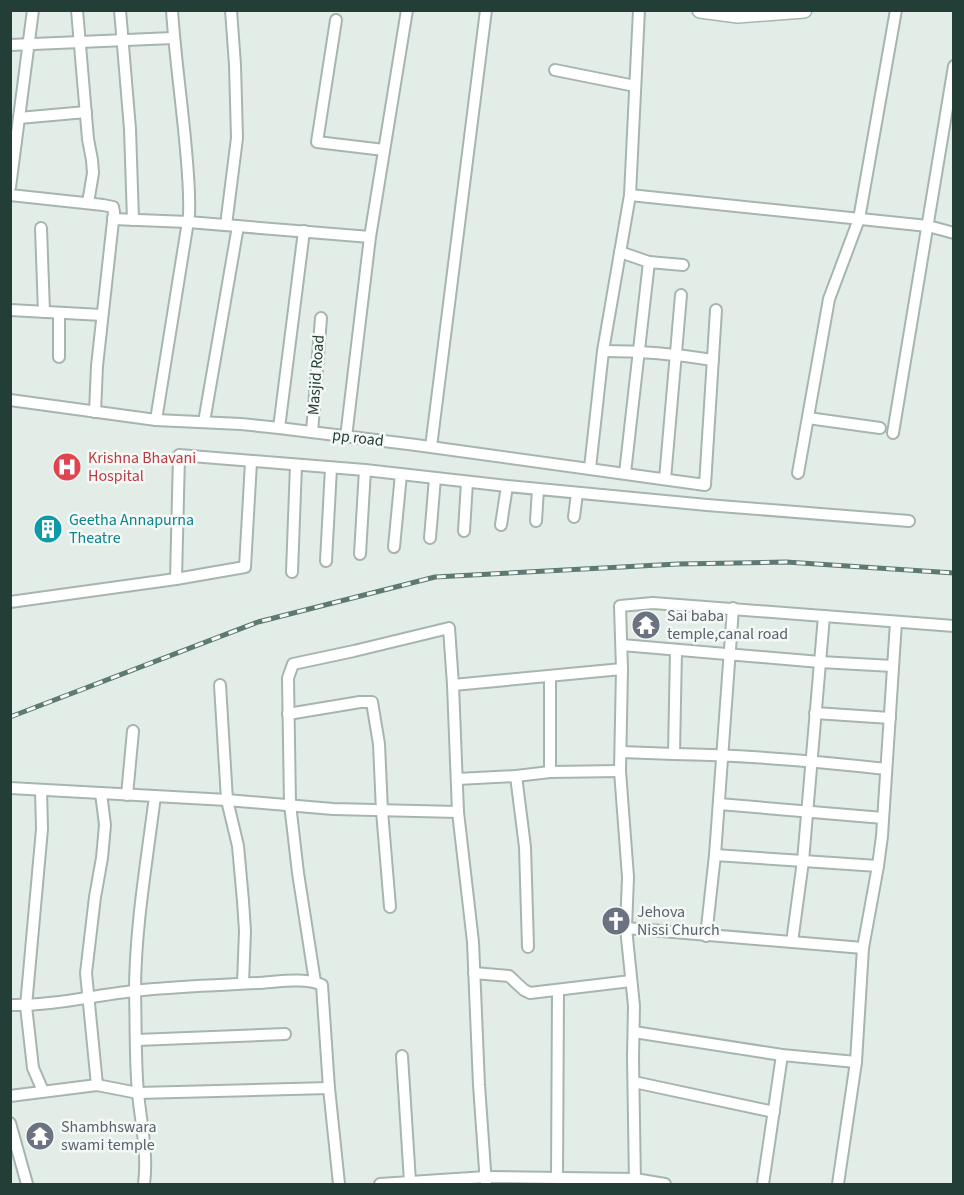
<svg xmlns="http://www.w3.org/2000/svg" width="964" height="1195" viewBox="0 0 964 1195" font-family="'Source Sans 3',sans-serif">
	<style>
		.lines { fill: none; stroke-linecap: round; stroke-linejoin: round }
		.street-casing { stroke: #a6b5af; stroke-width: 14 }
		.secondary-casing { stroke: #a1b8b1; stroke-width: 18 }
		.street { stroke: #fff; stroke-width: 10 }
		.secondary { stroke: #fff; stroke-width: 15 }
		.rail-casing { stroke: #5d7972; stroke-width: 5 }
		.rail { stroke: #f4f9f6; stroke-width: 3; stroke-dasharray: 9; stroke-linecap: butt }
		.labels { text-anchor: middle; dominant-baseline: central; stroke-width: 5; stroke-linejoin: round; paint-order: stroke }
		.street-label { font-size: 16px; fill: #233e37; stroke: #f4f9f6 }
		.health-label { font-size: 16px; fill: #be3a42; stroke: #f4f9f6; text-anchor: start }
		.culture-label { font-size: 16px; fill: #0d838f; stroke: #f4f9f6; text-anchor: start }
		.worship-label { font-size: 16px; fill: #5b616d; stroke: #f4f9f6; text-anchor: start }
	</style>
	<rect width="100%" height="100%" fill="#e3ede8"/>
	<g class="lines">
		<g class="street-casing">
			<g id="street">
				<polyline points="77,10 88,139 92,160 93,173 88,203"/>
				<polyline points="120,10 130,129 133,220"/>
				<polyline points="336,20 317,142 384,150"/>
				<polyline points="10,45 173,38"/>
				<polyline points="555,70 635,86"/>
				<polyline points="19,118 86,112"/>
				<polyline points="10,187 33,10"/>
				<polyline points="10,195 103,205 113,207 114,212 97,366 95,412"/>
				<polyline points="630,195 928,226 954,233"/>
				<polyline points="113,219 188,222 370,237"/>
				<polyline points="226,225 237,138 235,65 231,10"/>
				<polyline points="41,228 44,312"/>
				<polyline points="620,252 649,262 683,265"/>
				<polyline points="10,310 102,315"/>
				<path d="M603 351C640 351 676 354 713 360"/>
				<polyline points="59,357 59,313"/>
				<polyline points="10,400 156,420 241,424 279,428 416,445 705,485 716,310"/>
				<polyline points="808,418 880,428"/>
				<path d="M156 420 189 215C190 193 188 172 186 150 182 103 175 57 172 10"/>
				<polyline points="204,422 238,226"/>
				<polyline points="279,428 304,231"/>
				<polyline points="312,432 321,318"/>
				<polyline points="893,433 954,66"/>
				<polyline points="346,437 370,237 407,10"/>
				<polyline points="431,447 486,10"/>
				<polyline points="590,468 603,351 630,195 639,10"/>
				<polyline points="625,473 649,262"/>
				<polyline points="798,473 829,299 859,219 896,10"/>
				<polyline points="665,479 681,295"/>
				<polyline points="574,517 577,493"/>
				<polyline points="536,521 538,489"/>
				<polyline points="501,525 507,486"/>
				<polyline points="464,531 467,482"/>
				<polyline points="430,538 435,478"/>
				<polyline points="394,547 401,474"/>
				<polyline points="360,554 365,470"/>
				<polyline points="326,561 331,468"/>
				<polyline points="292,572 296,465"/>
				<polyline points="176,579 179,455 365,470 507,486 707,505 909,521"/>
				<polyline points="10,602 176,579 245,567 251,462"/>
				<polyline points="622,645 820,662 893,666"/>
				<polyline points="550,677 550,772"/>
				<polyline points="220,685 227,800 238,846 243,901 245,931 243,983"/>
				<polyline points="453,685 622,669"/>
				<polyline points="815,713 890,718"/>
				<polyline points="288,714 360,702 372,702 379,744 382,811 390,907"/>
				<polyline points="621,752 674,754 676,650"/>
				<path d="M674 754C745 755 816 761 886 769"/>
				<polyline points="516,776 525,847 528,947"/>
				<polyline points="457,779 516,776 550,772 620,771"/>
				<polyline points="10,788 227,800 333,809 458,812"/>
				<polyline points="41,790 42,829 26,1006 33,1068 43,1091"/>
				<polyline points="127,795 133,731"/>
				<polyline points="719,804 883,818"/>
				<polyline points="715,855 878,866"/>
				<polyline points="626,928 863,948"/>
				<polyline points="706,936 715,855 733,608"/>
				<polyline points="792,942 803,861 824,616"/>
				<polyline points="474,973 509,976 524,990 530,993 631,981"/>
				<polyline points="315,982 298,873 290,804 288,678 293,664 354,651 449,628 453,685 458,812 473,942 479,1085 486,1184"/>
				<path d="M10 1005C55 1006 99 994 143 990 181 986 220 985 258 983 277 982 306 977 322 985L329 1088 339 1184"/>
				<polyline points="634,1032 782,1055 856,1062"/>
				<polyline points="137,1040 285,1034"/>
				<polyline points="402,1056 410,1182"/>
				<polyline points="634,1082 774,1112"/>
				<polyline points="97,1085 86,973 95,897 102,858 105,825 101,793"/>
				<polyline points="10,1096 97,1085 138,1093 329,1088"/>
				<polyline points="10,1123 27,1184"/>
				<polyline points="557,1178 558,990"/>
				<path d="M144 1184C148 1154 141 1124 138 1093 135 1060 136 1026 135 992 135 928 147 860 155 796"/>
				<polyline points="380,1184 486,1177 635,1179 665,1184"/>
				<polyline points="635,1184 633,1057 634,1006 626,928 628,877 620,771 622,669 620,606 653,603 954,626"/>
				<polyline points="763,1184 782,1055"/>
				<polyline points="838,1184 856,1062 863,948 878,866 882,836 896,622"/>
			</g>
		</g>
		<g class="secondary-casing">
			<polyline id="secondary" points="700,10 738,15 804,10"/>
		</g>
		<use href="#street" class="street"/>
		<use href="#secondary" class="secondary"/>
		<g class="rail-casing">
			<polyline id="rail" points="10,717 258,622 435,577 678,564 786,562 954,573"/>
		</g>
		<use href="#rail" class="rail"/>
	</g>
	<defs>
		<g id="hospital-disc" transform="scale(1.5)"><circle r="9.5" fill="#e0444e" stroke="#f4f9f6"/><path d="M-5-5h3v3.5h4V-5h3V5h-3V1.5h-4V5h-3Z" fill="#fff"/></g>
		<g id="building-disc" transform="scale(1.5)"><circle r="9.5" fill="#0f9aa8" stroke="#f4f9f6"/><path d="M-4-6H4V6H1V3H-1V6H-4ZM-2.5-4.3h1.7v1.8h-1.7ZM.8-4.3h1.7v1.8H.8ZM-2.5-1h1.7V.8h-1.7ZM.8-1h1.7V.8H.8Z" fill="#fff"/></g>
		<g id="temple-disc" transform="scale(1.5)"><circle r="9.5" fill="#6b7280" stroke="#f4f9f6"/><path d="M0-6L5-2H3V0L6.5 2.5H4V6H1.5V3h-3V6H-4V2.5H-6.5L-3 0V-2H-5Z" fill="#fff"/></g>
		<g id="church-disc" transform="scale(1.5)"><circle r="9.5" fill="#6b7280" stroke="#f4f9f6"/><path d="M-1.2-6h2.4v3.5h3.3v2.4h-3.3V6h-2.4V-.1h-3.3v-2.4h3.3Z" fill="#fff"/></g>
	</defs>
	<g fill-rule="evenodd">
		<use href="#hospital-disc" x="67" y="467"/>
		<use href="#building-disc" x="48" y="529"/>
		<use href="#temple-disc" x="646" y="625"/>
		<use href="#church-disc" x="616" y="921"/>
		<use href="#temple-disc" x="40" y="1136"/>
	</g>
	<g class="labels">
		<g class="street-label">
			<text transform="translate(316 375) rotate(-86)">Masjid Road</text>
			<text transform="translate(358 438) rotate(7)">pp road</text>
		</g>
		<g class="health-label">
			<text x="88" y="458">Krishna Bhavani<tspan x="88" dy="18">Hospital</tspan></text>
		</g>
		<g class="culture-label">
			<text x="69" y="520">Geetha Annapurna<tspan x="69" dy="18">Theatre</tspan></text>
		</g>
		<g class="worship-label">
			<text x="667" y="616">Sai baba<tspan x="667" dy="18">temple,canal road</tspan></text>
			<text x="637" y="912">Jehova<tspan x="637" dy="18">Nissi Church</tspan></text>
			<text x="61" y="1127">Shambhswara<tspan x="61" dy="18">swami temple</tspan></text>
		</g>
	</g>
	<rect width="964" height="1195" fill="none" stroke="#233e37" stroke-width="24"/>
</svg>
